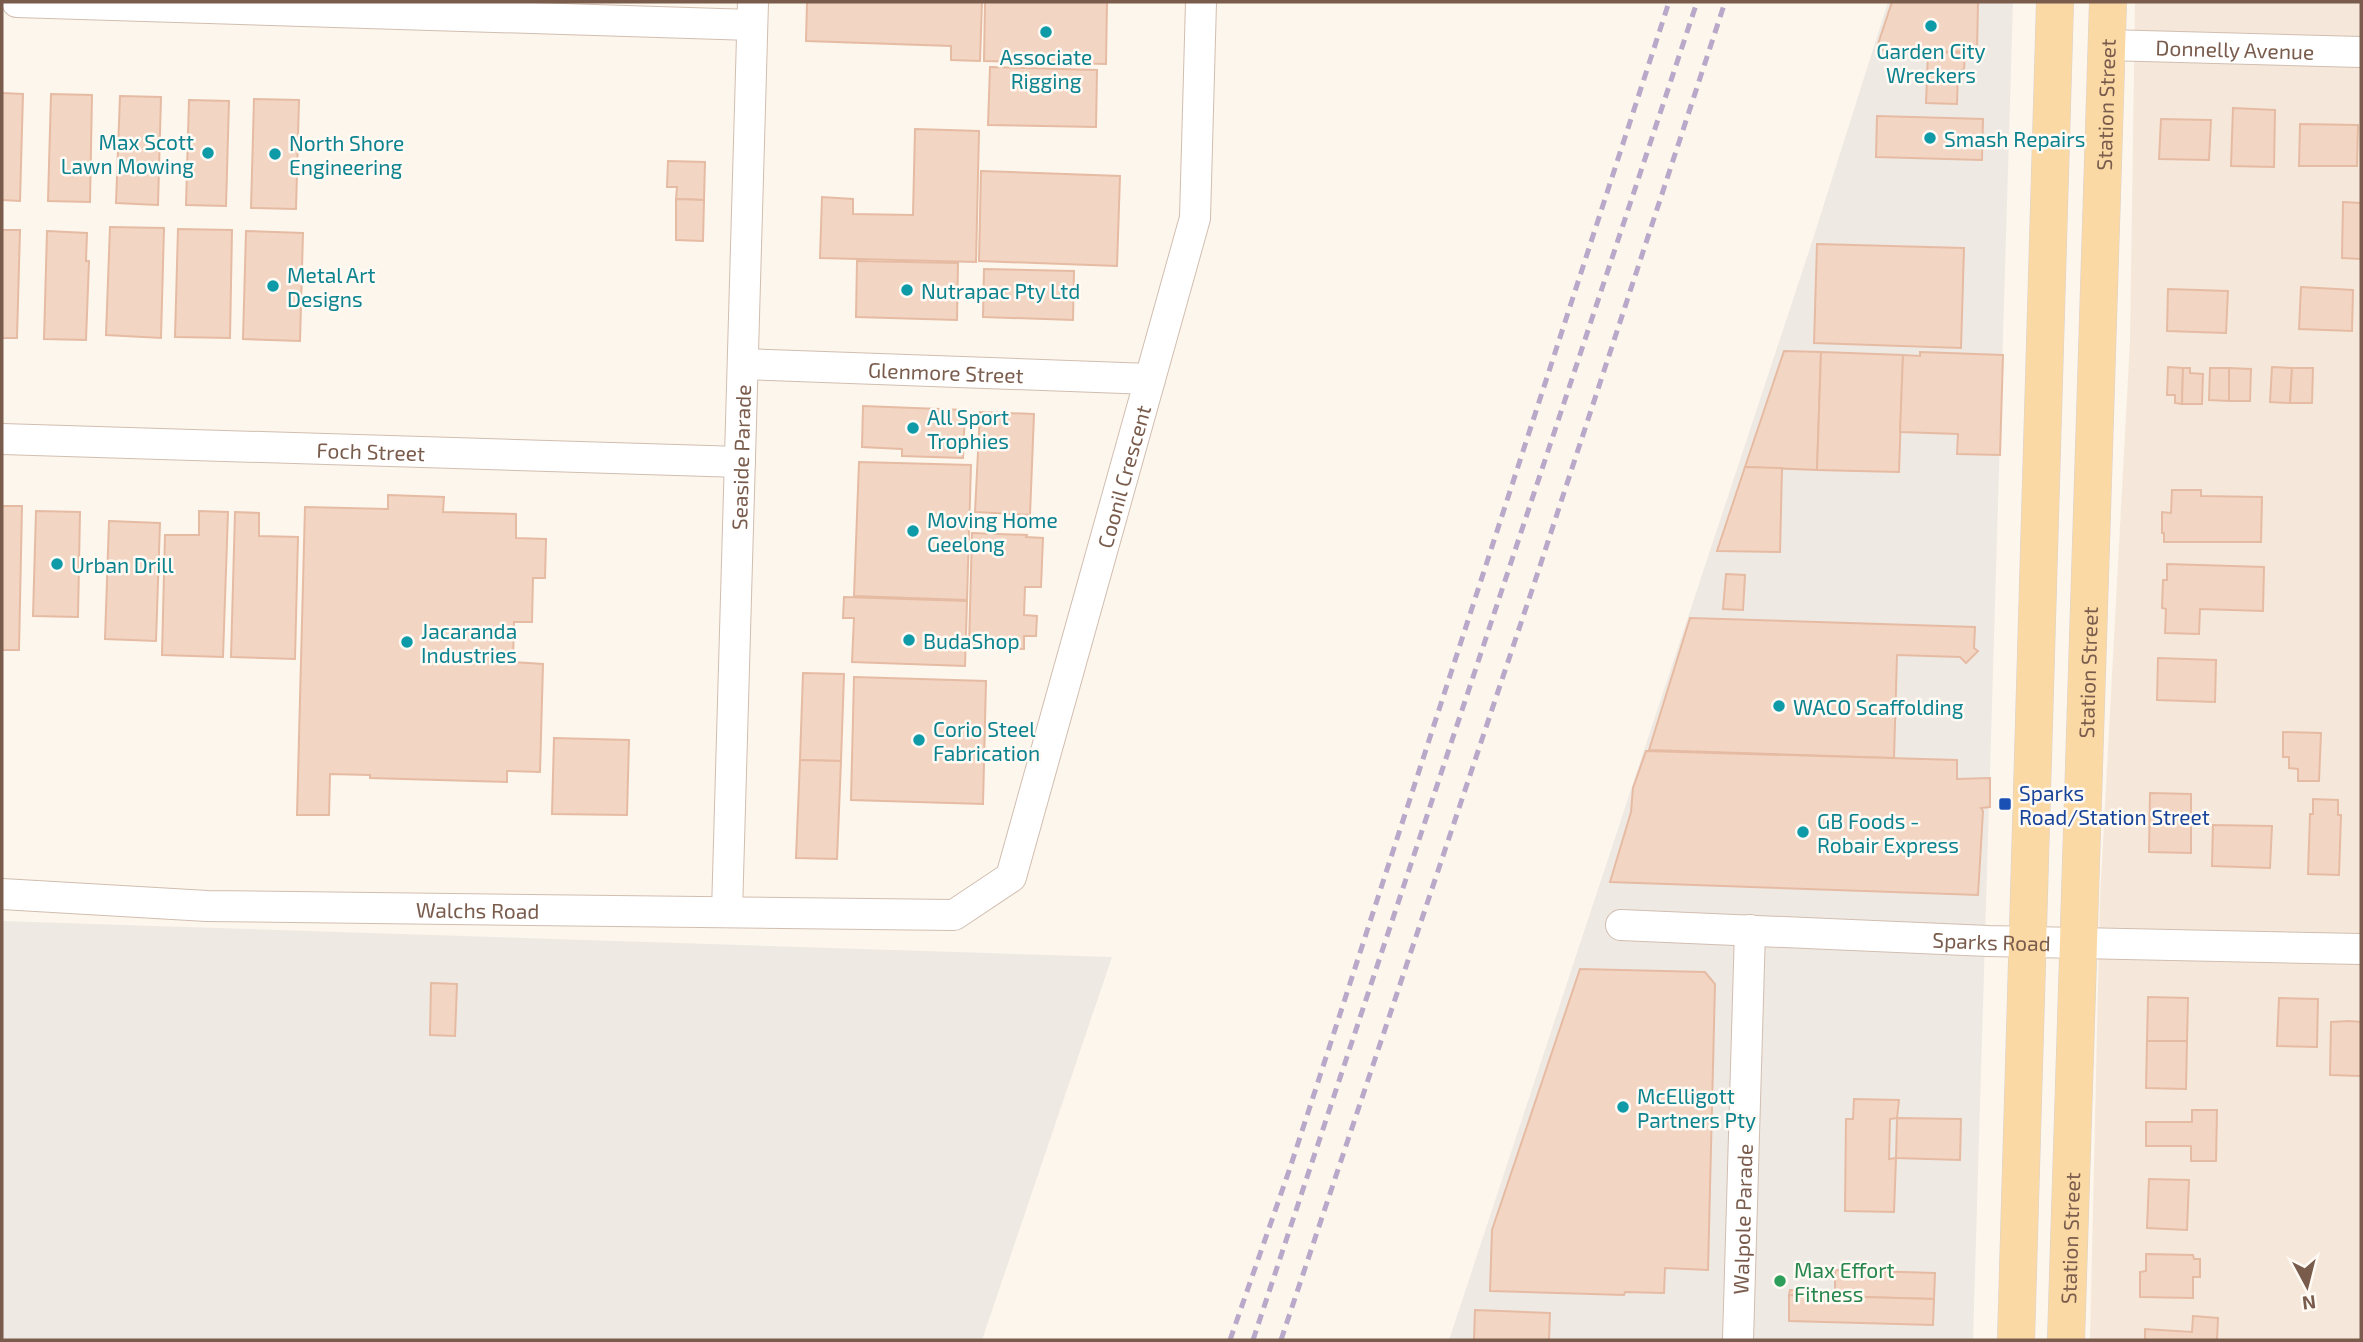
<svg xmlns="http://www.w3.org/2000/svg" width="2363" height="1342" viewBox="0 0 2363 1342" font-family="'Exo 2',sans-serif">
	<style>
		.residential { fill: #f5e8da }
		.industrial { fill: #efe9e4 }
		.building { fill: #f3d5c3; stroke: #e6bba3; stroke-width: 2 }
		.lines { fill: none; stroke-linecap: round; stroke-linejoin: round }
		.minor-casing { stroke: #d1beb0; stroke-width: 32 }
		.major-casing { stroke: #dad1cd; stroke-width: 38 }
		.minor { stroke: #fff; stroke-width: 30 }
		.major { stroke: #fbd9a5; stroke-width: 37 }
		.rail { stroke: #b9a8c9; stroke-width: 5; stroke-dasharray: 10 7; stroke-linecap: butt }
		.culture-dot { fill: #0f9aa8; stroke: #fffaf3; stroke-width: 2.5 }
		.transit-dot { fill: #1a4fb4; stroke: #fffaf3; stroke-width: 2.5 }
		.leisure-dot { fill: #2e9e5b; stroke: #fffaf3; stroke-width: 2.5 }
		.labels { text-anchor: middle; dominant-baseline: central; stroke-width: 5; stroke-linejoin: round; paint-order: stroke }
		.street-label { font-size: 21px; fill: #7a5c4d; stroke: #fffaf3 }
		.culture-label { font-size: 21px; fill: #0d838f; stroke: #fffaf3; text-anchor: start }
		.transit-label { font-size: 21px; fill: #164399; stroke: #fffaf3; text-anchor: start }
		.leisure-label { font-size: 21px; fill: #27864d; stroke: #fffaf3; text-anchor: start }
	</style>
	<rect width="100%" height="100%" fill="#fdf6ec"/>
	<polygon class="residential" points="2135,2 2361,2 2361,1340 2090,1340 2100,898 2130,341"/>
	<g class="industrial">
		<polygon points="1888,2 2013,2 1973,1340 1449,1340 1812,242"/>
		<polygon points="2,921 1112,957 982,1340 2,1340"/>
	</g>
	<g class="building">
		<polygon points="807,2 982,2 980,61 951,60 951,46 806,41"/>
		<polygon points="985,2 1107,2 1106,64 984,61"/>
		<polygon points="1892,2 1978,2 1977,52 1876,50"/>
		<polygon points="1928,52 1965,53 1964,70 1958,70 1957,104 1926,103"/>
		<polygon points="990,67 1097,70 1096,127 988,125"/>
		<polygon points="2,93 23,94 20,201 2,200"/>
		<polygon points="51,94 92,95 90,202 48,201"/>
		<polygon points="120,96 161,97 158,205 116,203"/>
		<polygon points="254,99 299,100 296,209 251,208"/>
		<polygon points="189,100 229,101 226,206 186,205"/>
		<polygon points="2233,108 2275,110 2274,167 2231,166"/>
		<polygon points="1877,116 1983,119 1982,160 1876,157"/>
		<polygon points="2161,119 2211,120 2209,160 2159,159"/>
		<polygon points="2300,124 2358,125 2357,166 2299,166"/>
		<polygon points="915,129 979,131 976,262 820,258 822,197 853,199 853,214 913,215"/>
		<polygon points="668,161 705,162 704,200 676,199 677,187 667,187"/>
		<polygon points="981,171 1120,176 1117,266 979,261"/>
		<polygon points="676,199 704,200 703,241 676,240"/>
		<polygon points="2343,202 2361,203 2361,259 2342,258"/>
		<polygon points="110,227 164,228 161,338 106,335"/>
		<polygon points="178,229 232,230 230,338 175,337"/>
		<polygon points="2,230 20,230 17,338 2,338"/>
		<polygon points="47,231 87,233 86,261 89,261 86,340 44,339"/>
		<polygon points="246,231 303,233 300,341 243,339"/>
		<polygon points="1817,244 1964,248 1961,348 1814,343"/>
		<polygon points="857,261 958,263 957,320 856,317"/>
		<polygon points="984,269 1074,271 1073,320 983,317"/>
		<polygon points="2301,287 2353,290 2352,331 2299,329"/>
		<polygon points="2168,289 2228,291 2226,333 2167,331"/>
		<polygon points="1784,351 1821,352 1817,470 1745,467"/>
		<polygon points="1821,352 1903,355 1899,472 1817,470"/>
		<polygon points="1920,352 2003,355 2000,455 1957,454 1958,434 1900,432 1903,355 1920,356"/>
		<polygon points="2168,367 2183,368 2182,404 2175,403 2175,395 2167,395"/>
		<polygon points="2272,367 2292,368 2290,403 2270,402"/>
		<polygon points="2183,368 2190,368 2190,373 2203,374 2202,404 2182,404"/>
		<polygon points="2210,368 2229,368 2229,401 2209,400"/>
		<polygon points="2229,368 2251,369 2250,401 2229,401"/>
		<polygon points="2292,368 2313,368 2312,403 2290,403"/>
		<polygon points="863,406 965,410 963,458 902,456 902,449 862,447"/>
		<polygon points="980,412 1034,414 1030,515 975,512"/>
		<polygon points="859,462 971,465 967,600 854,596"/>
		<polygon points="1745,467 1782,468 1780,552 1717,551"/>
		<polygon points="2172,490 2201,490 2201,496 2262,497 2261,542 2164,542 2164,533 2162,533 2162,512 2171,513"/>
		<polygon points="388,495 444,497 443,512 516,514 516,538 546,539 545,578 533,578 532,622 514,622 513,662 543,664 540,772 507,771 507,782 370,778 370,775 330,774 329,815 297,815 305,507 388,509"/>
		<polygon points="2,506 22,506 19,650 2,650"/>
		<polygon points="36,511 80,512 78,617 33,616"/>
		<polygon points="199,511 228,512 223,657 162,655 165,535 199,535"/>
		<polygon points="235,512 259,513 259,536 298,537 295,659 231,657"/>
		<polygon points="109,521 160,523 156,641 105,639"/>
		<polygon points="972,533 1027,535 1026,537 1043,538 1041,587 1025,587 1024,615 1037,616 1036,636 1024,636 1024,649 969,647"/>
		<polygon points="2167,564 2264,567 2263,611 2200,609 2199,634 2165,633 2166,609 2162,608 2163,580 2167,580"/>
		<polygon points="1726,574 1745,575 1743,610 1723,609"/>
		<polygon points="844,597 967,601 965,666 852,662 854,618 843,618"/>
		<polygon points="1690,618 1975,627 1974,648 1978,651 1966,663 1960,657 1897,655 1894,758 1649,750"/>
		<polygon points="2158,658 2216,660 2215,702 2157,700"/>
		<polygon points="803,673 844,674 841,761 800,760"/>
		<polygon points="854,677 986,681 983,804 851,800"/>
		<polygon points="2283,732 2321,733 2319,781 2298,781 2298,769 2289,768 2289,757 2283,757"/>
		<polygon points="554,738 629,740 627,815 552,814"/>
		<polygon points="1646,751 1957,760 1957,779 1990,778 1990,807 1981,808 1983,811 1978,895 1610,882 1631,812 1633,788"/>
		<polygon points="800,760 841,761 837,859 796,858"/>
		<polygon points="2150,793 2191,794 2191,853 2149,852"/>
		<polygon points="2313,799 2338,800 2338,815 2341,815 2339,875 2308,874 2310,814 2313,814"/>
		<polygon points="2213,825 2272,826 2270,868 2212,866"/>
		<polygon points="1580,969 1705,972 1715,984 1708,1270 1665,1268 1664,1293 1625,1292 1624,1295 1490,1291 1492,1230"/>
		<polygon points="431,983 457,984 455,1036 430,1035"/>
		<polygon points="2148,997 2188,998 2187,1041 2147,1041"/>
		<polygon points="2279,998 2318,999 2317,1047 2277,1046"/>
		<polygon points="2349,1021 2361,1022 2361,1076 2330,1075 2331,1022"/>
		<polygon points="2147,1041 2187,1041 2186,1089 2146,1088"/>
		<polygon points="1854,1099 1899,1100 1897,1118 1890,1119 1889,1159 1896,1158 1894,1212 1845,1211 1846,1119 1853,1119"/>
		<polygon points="2192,1110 2217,1110 2216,1161 2191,1161 2191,1146 2146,1146 2146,1122 2192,1122"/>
		<polygon points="1897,1118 1961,1119 1960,1160 1896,1158"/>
		<polygon points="2149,1179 2189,1180 2187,1230 2147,1228"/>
		<polygon points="2146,1254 2193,1255 2194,1259 2200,1259 2200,1277 2193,1277 2193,1298 2140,1297 2140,1272 2146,1271"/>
		<polygon points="1835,1270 1935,1273 1934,1299 1789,1295 1790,1290 1835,1291"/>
		<polygon points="1789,1295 1934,1299 1933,1325 1789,1321"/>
		<polygon points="1475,1310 1550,1313 1549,1340 1474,1340"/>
		<polygon points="2193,1316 2218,1318 2217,1340 2145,1340 2145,1329 2192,1332"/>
	</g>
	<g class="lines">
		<g class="minor-casing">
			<g id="minor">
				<polyline points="17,2 752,25"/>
				<path id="s1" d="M2107 45 2361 52"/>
				<path id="s2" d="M743 364 1150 379"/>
				<path id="s3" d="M2 439 740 462"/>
				<path id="s4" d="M2 894 207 906 954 915 1011 877 1195 218 1201 2"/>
				<path id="s5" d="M727 912 753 2"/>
				<path id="s6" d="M1621 925 1988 941 2361 949"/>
				<path id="s7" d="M1738 1340 1750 930"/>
			</g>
		</g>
		<g class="major-casing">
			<g id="major">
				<polyline points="2016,1340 2055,2"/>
				<path id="s8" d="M2066 1340 2108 2"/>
			</g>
		</g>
		<use href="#minor" class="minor"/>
		<use href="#major" class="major"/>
		<g class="rail">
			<polyline points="1230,1340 1290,1168 1669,2"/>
			<polyline points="1253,1340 1697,2"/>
			<polyline points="1281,1340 1537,575 1725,2"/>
		</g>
	</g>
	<g class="culture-dot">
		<circle cx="1931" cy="26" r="7"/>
		<circle cx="1046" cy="32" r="7"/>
		<circle cx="1930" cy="138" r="7"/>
		<circle cx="208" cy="153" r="7"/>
		<circle cx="275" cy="154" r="7"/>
		<circle cx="273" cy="286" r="7"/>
		<circle cx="907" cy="290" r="7"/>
		<circle cx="913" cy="428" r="7"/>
		<circle cx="913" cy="531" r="7"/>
		<circle cx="57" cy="564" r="7"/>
		<circle cx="909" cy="640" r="7"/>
		<circle cx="407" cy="642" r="7"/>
		<circle cx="1779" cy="706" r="7"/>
		<circle cx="919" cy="740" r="7"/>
		<circle cx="1803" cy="832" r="7"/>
		<circle cx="1623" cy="1107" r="7"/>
	</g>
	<rect class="transit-dot" x="1998" y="797" width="14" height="14" rx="3.5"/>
	<circle class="leisure-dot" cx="1780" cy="1281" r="7"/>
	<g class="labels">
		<g class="street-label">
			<text stroke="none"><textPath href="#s1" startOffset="128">Donnelly Avenue</textPath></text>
			<text stroke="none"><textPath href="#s8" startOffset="1236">Station Street</textPath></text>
			<text stroke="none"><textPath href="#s2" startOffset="203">Glenmore Street</textPath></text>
			<text stroke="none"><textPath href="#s3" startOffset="369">Foch Street</textPath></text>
			<text stroke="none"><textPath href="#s5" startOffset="455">Seaside Parade</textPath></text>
			<text stroke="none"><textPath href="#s4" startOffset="1437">Coonil Crescent</textPath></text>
			<text stroke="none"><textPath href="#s8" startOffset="668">Station Street</textPath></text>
			<text stroke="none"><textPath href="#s4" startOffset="476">Walchs Road</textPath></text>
			<text stroke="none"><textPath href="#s6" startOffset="371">Sparks Road</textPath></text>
			<text stroke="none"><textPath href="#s7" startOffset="121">Walpole Parade</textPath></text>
			<text stroke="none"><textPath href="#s8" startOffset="102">Station Street</textPath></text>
		</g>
		<g class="culture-label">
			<text x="1931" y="50" text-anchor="middle">Garden City<tspan x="1931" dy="24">Wreckers</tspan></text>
			<text x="1046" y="56" text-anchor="middle">Associate<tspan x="1046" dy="24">Rigging</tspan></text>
			<text x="1944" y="138">Smash Repairs</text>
			<text x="194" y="141" text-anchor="end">Max Scott<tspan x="194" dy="24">Lawn Mowing</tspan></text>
			<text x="289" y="142">North Shore<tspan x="289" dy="24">Engineering</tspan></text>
			<text x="287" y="274">Metal Art<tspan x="287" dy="24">Designs</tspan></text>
			<text x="921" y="290">Nutrapac Pty Ltd</text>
			<text x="927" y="416">All Sport<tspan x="927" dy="24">Trophies</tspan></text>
			<text x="927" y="519">Moving Home<tspan x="927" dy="24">Geelong</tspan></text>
			<text x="71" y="564">Urban Drill</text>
			<text x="421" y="630">Jacaranda<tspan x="421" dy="24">Industries</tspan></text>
			<text x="923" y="640">BudaShop</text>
			<text x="1793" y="706">WACO Scaffolding</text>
			<text x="933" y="728">Corio Steel<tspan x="933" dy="24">Fabrication</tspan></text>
			<text x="1817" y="820">GB Foods -<tspan x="1817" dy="24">Robair Express</tspan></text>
			<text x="1637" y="1095">McElligott<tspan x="1637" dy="24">Partners Pty</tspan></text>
		</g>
		<g class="transit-label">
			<text x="2019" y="792">Sparks<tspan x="2019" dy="24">Road/Station Street</tspan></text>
		</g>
		<g class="leisure-label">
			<text x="1794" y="1269">Max Effort<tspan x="1794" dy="24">Fitness</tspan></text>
		</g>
	</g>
	<rect width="2363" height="1342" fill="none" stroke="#7a5c4d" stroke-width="7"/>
	<g transform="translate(2307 1286) rotate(173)" stroke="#fffaf3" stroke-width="5" paint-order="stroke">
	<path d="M0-5L12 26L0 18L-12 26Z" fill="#7a5c4d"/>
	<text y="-10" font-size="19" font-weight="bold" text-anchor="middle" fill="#7a5c4d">N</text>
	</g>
</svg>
